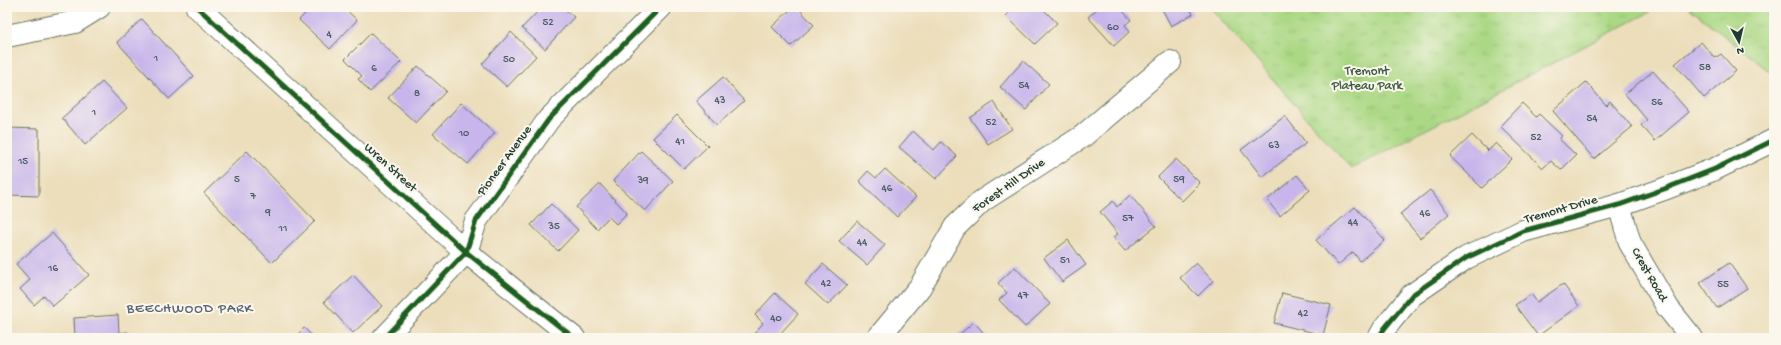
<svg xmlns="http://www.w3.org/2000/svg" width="1781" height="345" viewBox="0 0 1781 345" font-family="'Gochi Hand',sans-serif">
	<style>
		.park { fill: url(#park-tufts); stroke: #658a5c }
		.building { fill: #c7b5eb }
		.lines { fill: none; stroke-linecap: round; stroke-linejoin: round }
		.minor-casing { stroke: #677563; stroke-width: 24 }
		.minor { stroke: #fff; stroke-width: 22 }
		.cycleway-casing { stroke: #fbf7ec; stroke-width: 8 }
		.cycleway { stroke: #1b5e20; stroke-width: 5 }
		.labels { text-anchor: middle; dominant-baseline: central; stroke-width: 4; stroke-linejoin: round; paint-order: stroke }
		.number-label { font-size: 11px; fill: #495b62 }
		.park-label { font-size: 13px; fill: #3b5c44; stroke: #fbf7ec }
		.street-label { font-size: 13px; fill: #1f3d34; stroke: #fbf7ec }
		.neighbourhood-label { font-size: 14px; letter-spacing: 1px; fill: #5a6774; stroke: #fbf7ec }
	</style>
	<defs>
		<pattern id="park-tufts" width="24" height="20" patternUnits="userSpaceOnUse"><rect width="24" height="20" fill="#abd884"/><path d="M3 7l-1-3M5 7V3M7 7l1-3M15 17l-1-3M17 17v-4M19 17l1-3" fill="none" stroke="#93ba73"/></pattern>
	</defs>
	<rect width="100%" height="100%" fill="#fbf7ec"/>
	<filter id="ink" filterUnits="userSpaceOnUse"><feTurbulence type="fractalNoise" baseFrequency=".025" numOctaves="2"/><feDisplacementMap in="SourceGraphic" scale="8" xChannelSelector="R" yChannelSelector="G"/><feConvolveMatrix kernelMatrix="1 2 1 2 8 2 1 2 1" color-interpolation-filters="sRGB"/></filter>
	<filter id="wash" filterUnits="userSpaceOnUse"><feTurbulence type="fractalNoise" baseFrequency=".012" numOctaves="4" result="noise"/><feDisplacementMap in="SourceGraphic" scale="16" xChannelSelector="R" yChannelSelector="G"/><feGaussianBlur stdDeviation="0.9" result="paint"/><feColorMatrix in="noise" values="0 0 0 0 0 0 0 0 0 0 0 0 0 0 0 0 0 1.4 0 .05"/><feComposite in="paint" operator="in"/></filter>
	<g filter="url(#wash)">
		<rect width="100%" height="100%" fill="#ecdebb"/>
		<g class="park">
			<polygon points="1210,7 1659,7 1351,169"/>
			<polygon points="1688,7 1774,7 1774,75"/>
		</g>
		<g id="blocks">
			<g class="building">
				<polygon points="312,7 343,7 357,20 330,49 299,20"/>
				<polygon points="542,7 562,7 574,17 545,49 522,28"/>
				<polygon points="793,7 797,7 814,25 791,46 772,27"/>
				<polygon points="1014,7 1041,7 1057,23 1035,44 1006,16"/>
				<polygon points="1095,7 1119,7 1131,20 1125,25 1130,31 1114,46 1088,17 1097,9"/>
				<polygon points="1161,7 1189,7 1193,14 1171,26"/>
				<polygon points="142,19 194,76 169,99 117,42"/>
				<polygon points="511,32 536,56 507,87 482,64"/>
				<polygon points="371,33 401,62 370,92 358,79 362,76 345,59"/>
				<polygon points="1701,42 1715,58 1721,54 1736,71 1704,98 1675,64"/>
				<polygon points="1023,61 1049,84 1026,110 1000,87"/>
				<polygon points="418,66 446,91 416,123 388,98"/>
				<polygon points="1653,71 1689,112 1655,141 1641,125 1647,120 1625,94"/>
				<polygon points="723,77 744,101 717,125 696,101"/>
				<polygon points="102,82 127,108 85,145 62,118"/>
				<polygon points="1586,82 1606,105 1610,101 1632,127 1594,159 1553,111"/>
				<polygon points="994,102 1012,129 988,144 970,118"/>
				<polygon points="461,103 495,133 468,164 433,134"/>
				<polygon points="1522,103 1536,117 1539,114 1562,136 1559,139 1576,155 1561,170 1551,161 1543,168 1500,126"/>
				<polygon points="677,115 708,146 684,169 653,138"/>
				<polygon points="1285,116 1306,143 1262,177 1241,150"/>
				<polygon points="7,128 39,129 39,196 7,195"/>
				<polygon points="913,131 934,150 941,142 957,156 936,179 899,147"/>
				<polygon points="1472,135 1488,151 1496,143 1512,159 1482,188 1450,156"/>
				<polygon points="247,151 315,221 272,263 204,193"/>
				<polygon points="641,151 673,181 645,211 613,181"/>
				<polygon points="1176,159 1200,183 1182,201 1158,177"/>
				<polygon points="885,169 916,197 897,217 859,181 868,171 876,178"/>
				<polygon points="1297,175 1310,190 1280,216 1267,200"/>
				<polygon points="600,184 627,213 616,224 609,217 597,229 576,207"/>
				<polygon points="1430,190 1449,214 1420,238 1400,214"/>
				<polygon points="1130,195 1156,226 1125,251 1113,237 1118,234 1100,212 1113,201 1117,207"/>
				<polygon points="551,204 578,230 558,251 531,225"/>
				<polygon points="1355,207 1385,240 1360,261 1353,252 1338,265 1316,240"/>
				<polygon points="857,221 885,245 867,265 839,241"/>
				<polygon points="52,233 89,275 53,306 44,296 34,305 20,289 30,280 16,264"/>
				<polygon points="1068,240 1086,265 1062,282 1044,258"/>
				<polygon points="1196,263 1213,281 1198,296 1180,278"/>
				<polygon points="1729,263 1747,288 1717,308 1700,283"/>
				<polygon points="823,264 847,285 828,305 805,284"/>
				<polygon points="1015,267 1050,304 1025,327 999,300 1007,293 998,283"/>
				<polygon points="353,275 382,306 353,333 324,302"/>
				<polygon points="1563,284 1579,306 1538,336 1515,305 1531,294 1537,302"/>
				<polygon points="775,293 798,314 778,336 779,338 757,338 753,335 763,323 755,315"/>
				<polygon points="1282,293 1331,305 1323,335 1274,323"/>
				<polygon points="118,315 119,333 128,332 128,338 75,338 74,318"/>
				<polygon points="974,322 988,338 955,338"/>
				<polygon points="304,328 314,338 294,338"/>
			</g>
		</g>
	</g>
	<g filter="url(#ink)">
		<use href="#blocks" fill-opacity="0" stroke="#677563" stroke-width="1"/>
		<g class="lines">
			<g class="minor-casing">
				<g id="minor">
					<polyline points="197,7 466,252 574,338"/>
					<polyline points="7,36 75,22 99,7"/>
					<polyline points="1619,205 1630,243 1668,308 1692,338"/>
					<polyline points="384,338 466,252 476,221 549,119 661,7"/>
					<polyline points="878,338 920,287 955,227 982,201 1083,136 1170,62"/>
					<polyline points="1379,338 1384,329 1412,295 1466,258 1523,231 1619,205 1664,189 1715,169 1774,140"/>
				</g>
			</g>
			<use href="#minor" class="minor"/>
			<g class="cycleway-casing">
				<g id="cycleway">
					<polyline points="197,7 466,252 574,338"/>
					<polyline points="384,338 466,252 476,221 549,119 661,7"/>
					<polyline points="1379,338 1384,329 1412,295 1466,258 1523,231 1619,205 1664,189 1715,169 1774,140"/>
				</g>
			</g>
			<use href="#cycleway" class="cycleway"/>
		</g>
	</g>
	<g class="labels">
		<g class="number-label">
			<text x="548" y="23">52</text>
			<text x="1113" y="28">60</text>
			<text x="329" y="35">4</text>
			<text x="156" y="59">1</text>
			<text x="509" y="60">50</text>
			<text x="1705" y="68">58</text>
			<text x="374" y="69">6</text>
			<text x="1024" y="86">54</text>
			<text x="417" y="94">8</text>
			<text x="720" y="101">43</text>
			<text x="1657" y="103">56</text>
			<text x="94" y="113">1</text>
			<text x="1592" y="119">54</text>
			<text x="991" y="123">52</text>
			<text x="464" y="134">10</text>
			<text x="1536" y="138">52</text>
			<text x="680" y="142">41</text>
			<text x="1274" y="146">63</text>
			<text x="23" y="162">15</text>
			<text x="237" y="180">5</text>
			<text x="1179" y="180">59</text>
			<text x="643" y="181">39</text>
			<text x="887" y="189">46</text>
			<text x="253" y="197">7</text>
			<text x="268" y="213">9</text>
			<text x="1425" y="214">46</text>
			<text x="1128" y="219">57</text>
			<text x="1353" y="223">44</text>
			<text x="554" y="227">35</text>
			<text x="283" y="229">11</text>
			<text x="862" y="243">44</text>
			<text x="1065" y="261">51</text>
			<text x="53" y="269">16</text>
			<text x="826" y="284">42</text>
			<text x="1723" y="285">55</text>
			<text x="1023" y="296">47</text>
			<text x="1303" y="314">42</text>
			<text x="776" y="319">40</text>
		</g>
		<g class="park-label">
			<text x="1367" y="71">Tremont<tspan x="1367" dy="15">Plateau Park</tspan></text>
		</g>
		<g class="street-label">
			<text transform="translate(505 161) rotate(-54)">Pioneer Avenue</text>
			<text transform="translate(390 168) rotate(42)">Wren Street</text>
			<text transform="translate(1009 186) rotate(-35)">Forest Hill Drive</text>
			<text transform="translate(1561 210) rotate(-16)">Tremont Drive</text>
			<text transform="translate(1649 275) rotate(60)">Crest Road</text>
		</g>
		<g class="neighbourhood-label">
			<text x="190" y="309">BEECHWOOD PARK</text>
		</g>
	</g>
	<rect width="1781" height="345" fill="none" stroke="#fbf7ec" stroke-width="24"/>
	<g transform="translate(1739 42) rotate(172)" stroke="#fbf7ec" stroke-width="3" paint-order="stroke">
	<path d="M0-3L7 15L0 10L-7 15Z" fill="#1f3d34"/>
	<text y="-6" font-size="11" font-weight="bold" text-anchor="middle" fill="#1f3d34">N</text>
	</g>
</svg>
